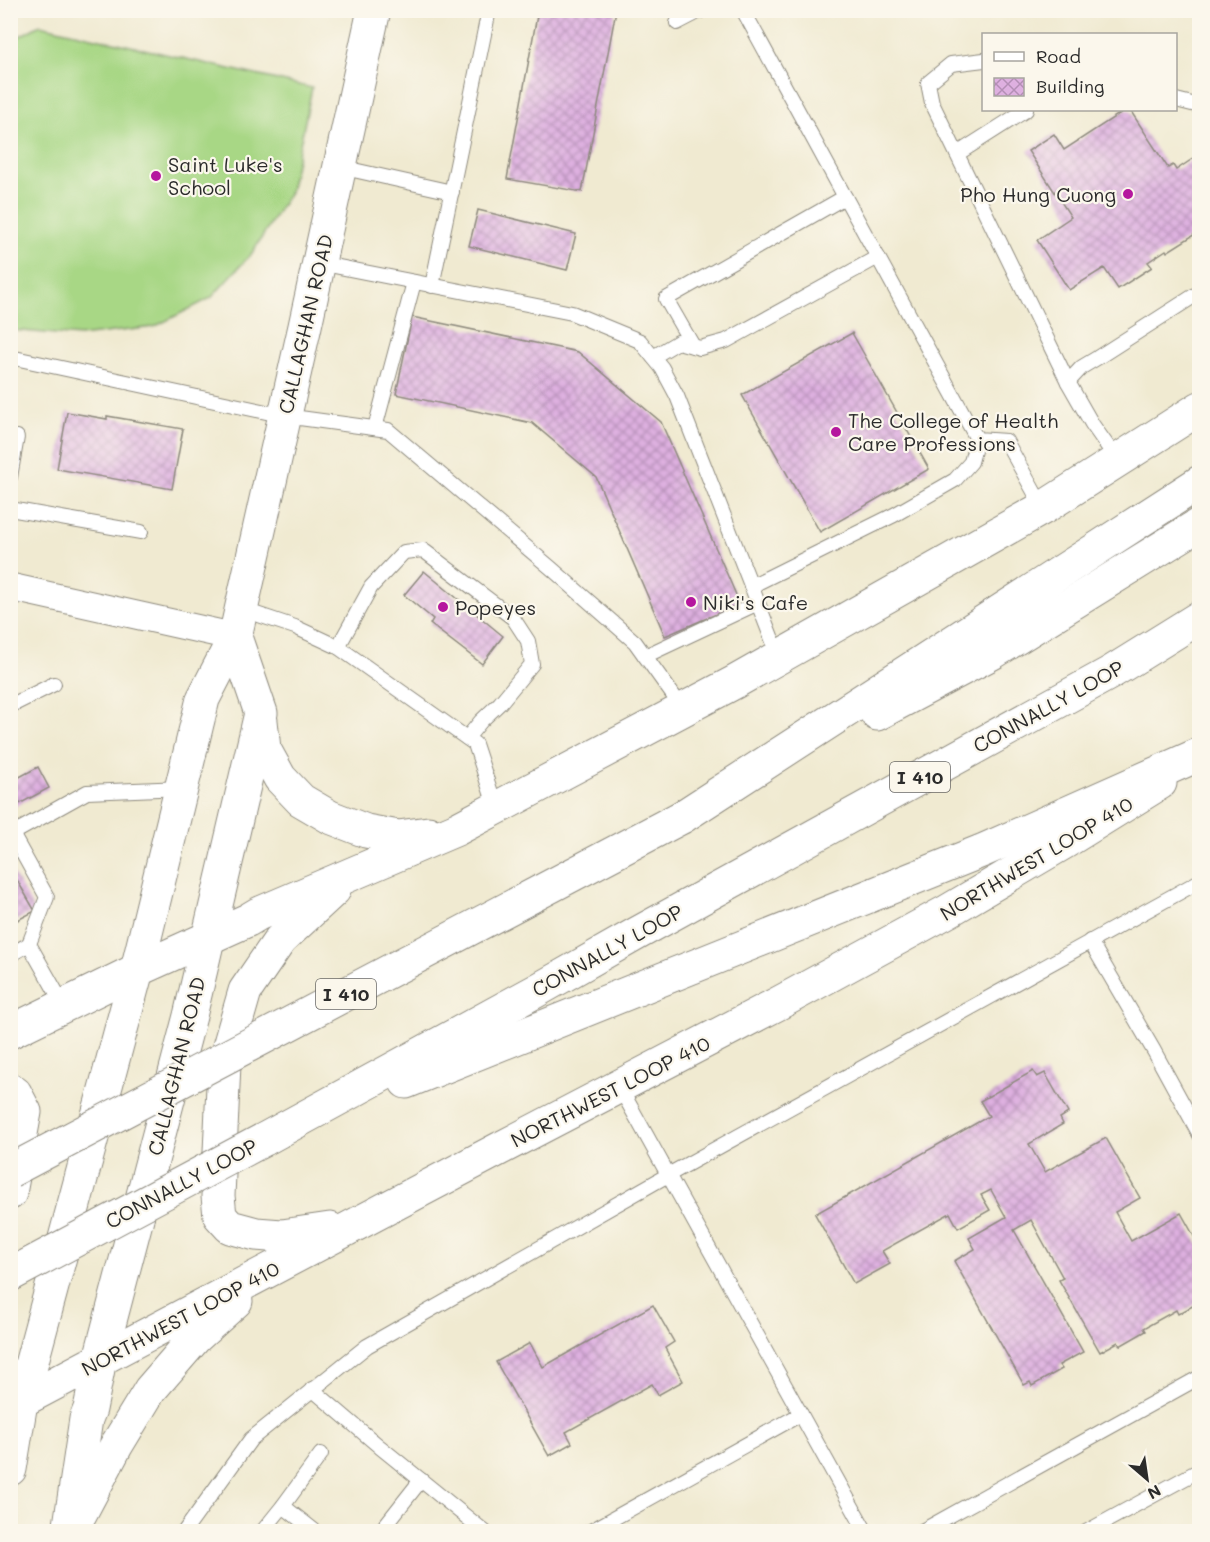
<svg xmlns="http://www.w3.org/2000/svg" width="1210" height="1542" viewBox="0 0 1210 1542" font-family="Mali,sans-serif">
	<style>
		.garden { fill: #a8d785; stroke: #6a8158; stroke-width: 1.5 }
		.building { fill: url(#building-cross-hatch) }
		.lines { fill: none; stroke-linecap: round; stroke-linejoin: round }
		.lane-casing { stroke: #8e8a7e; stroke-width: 16 }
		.street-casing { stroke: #8e8a7e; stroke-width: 29 }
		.secondary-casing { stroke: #8e8a7e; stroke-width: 35 }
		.highway-casing { stroke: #8e8a7e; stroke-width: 35 }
		.lane { stroke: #fff; stroke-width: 14 }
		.street { stroke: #fff; stroke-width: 27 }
		.secondary { stroke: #fff; stroke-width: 33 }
		.highway { stroke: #fff; stroke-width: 33 }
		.highway-bridge-casing { stroke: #8e8a7e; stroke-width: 35; stroke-linecap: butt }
		.highway-bridge { stroke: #fff; stroke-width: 33 }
		.poi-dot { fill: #b5179e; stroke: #fbf7ec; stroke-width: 2 }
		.labels { text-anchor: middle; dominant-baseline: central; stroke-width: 4.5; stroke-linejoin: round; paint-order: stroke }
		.shield { fill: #fbf7ec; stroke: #696865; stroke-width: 1.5 }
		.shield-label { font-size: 18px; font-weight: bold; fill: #2b2b2b }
		.poi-label { font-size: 20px; fill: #2b2b2b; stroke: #fbf7ec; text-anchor: start }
		.street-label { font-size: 20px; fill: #2b2b2b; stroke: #fbf7ec }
	</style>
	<defs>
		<pattern id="building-cross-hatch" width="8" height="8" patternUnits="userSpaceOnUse" patternTransform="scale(1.5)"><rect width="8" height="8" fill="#deb0e0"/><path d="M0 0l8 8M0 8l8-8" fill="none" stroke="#b48fb6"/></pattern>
	</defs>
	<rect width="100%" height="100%" fill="#fbf7ec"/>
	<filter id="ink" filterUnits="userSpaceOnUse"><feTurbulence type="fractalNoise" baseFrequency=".0167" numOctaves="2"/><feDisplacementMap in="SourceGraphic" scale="12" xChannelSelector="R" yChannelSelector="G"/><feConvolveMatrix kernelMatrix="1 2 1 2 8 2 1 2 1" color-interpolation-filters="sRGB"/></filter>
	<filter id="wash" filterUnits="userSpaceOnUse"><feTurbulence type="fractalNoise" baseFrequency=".008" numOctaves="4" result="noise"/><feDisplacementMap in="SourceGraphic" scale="24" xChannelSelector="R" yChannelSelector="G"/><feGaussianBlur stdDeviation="1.35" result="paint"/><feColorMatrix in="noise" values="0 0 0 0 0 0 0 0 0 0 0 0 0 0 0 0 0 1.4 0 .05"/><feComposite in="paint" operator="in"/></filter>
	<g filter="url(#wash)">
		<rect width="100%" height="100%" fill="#f0ead1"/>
		<polygon class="garden" points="40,25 312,88 290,192 252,253 211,298 154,327 80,336 11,330 11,71 16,38"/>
		<g id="blocks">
			<g class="building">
				<polygon points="538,10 616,10 582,192 507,179"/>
				<polygon points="1125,110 1130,110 1168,168 1173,165 1176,170 1194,158 1200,166 1200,217 1196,219 1200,225 1200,231 1167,252 1166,250 1148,262 1152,267 1118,289 1104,268 1069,290 1037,240 1071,217 1028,151 1054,134 1064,150"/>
				<polygon points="478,210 576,234 567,270 469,246"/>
				<polygon points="412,317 578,352 661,422 740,604 665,636 596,477 532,423 396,394"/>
				<polygon points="852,333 929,469 820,532 742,395"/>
				<polygon points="67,412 107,419 107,416 183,429 172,489 57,469"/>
				<polygon points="424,571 503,636 482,664 430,624 433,619 404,595"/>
				<polygon points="38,767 49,788 10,809 10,782"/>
				<polygon points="10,868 35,911 10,924"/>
				<polygon points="1033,1071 1037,1077 1045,1073 1068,1113 1060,1118 1063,1124 1029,1144 1045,1172 1106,1138 1140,1198 1115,1212 1131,1241 1181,1213 1200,1247 1200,1302 1178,1314 1176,1310 1144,1328 1146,1331 1120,1346 1118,1342 1100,1352 1059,1280 1063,1278 1031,1220 1014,1230 1083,1352 1059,1365 1062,1369 1032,1386 1030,1382 1024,1385 954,1261 975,1249 969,1238 1006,1217 991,1190 981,1195 990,1210 958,1228 950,1213 882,1251 890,1264 854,1284 815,1214 989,1116 980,1101"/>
				<polygon points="653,1305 674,1342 665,1348 683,1381 658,1395 652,1384 566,1432 572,1443 549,1456 496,1362 530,1343 543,1367"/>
			</g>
		</g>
	</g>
	<g filter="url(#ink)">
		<use href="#blocks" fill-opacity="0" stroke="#8e8a7e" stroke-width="1.5"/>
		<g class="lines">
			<g class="lane-casing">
				<g id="lane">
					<polyline points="743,10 977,439 1006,441 1043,508"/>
					<polyline points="677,23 702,10"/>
					<polyline points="984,60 951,64 928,83 932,103 1068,382"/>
					<polyline points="1176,100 1200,106"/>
					<polyline points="957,154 1026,110"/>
					<polyline points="340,167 452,192"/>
					<polyline points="319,263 572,313 640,341 662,368 677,396 779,657"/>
					<polyline points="432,286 489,10"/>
					<polyline points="693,346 666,299 845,197"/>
					<polyline points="10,357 285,416 388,430 551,568 635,642 683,709"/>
					<polyline points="653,357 678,342 700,348 726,341 878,257"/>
					<polyline points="375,428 414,282"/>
					<polyline points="1118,461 1092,424 1068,382 1082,367 1097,358 1200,292"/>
					<polyline points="10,477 17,437"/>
					<polyline points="10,509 141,532"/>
					<polyline points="751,586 894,515 955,480 971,462 977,439"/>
					<polyline points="241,609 295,627 338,647 475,744 496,808"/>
					<polyline points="338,647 371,587 404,552 423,550 513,618 528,641 532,664 500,703 481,721 467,738"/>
					<polyline points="645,656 758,603"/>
					<polyline points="10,706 54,684"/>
					<polyline points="12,834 47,897 29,944 64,1006"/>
					<polyline points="10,835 87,792 182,788"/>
					<polyline points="1090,941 1154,1051 1200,1135"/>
					<polyline points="10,955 29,944"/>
					<polyline points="619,1086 866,1532"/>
					<polyline points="312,1389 380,1447 485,1532"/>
					<polyline points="283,1506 316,1532"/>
					<polyline points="184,1532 251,1439 367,1346 668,1175 1200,881"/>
					<polyline points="262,1532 283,1506 321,1454"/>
					<polyline points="380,1532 421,1480"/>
					<polyline points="589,1532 801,1414"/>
					<polyline points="920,1532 1200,1377"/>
					<polyline points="1086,1532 1200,1470"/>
				</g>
			</g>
			<g class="street-casing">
				<polyline id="street" points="10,587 235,637"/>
			</g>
			<g class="secondary-casing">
				<g id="secondary">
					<polyline points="261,721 264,749 280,778 301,800 330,817 366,831 398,837 428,833"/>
					<polyline points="10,1032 137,970 248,920 258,914 457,829 735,682 1043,508 1200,408"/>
					<polyline points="10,1090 15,1093 25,1112 10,1193"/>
					<polyline points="330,1229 282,1236 256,1234 230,1227 220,1216 218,1196 224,1064 245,991 280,940 334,890"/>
					<polyline points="10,1407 499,1149 779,1003 948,911 1065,842 1160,783"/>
					<polyline points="10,1469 21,1402 137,970 203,699 235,637 305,326 374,10"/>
					<polyline points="80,1514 116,1446 150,1390 195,1338 236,1301"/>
					<polyline points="69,1532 86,1419 90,1409 100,1359 190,1016 261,713 235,637"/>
				</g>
			</g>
			<g class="highway-casing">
				<g id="highway">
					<polyline points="877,714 994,652 1200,524"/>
					<polyline points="682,817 1200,482"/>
					<polyline points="406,1082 984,850 1200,754"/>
					<polyline points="263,1140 536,991 638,933 1110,673 1200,617"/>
				</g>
			</g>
			<use href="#lane" class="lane"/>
			<use href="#street" class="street"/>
			<use href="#secondary" class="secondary"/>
			<use href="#highway" class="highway"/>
			<g class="highway-bridge-casing">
				<g id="highway-bridge">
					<polyline points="10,1171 682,817"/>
					<polyline points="10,1275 263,1140"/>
				</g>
			</g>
			<use href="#highway-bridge" class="highway-bridge"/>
		</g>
	</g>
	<g class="poi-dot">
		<circle cx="156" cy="176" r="6"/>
		<circle cx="1128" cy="194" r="6"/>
		<circle cx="836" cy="432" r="6"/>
		<circle cx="691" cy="602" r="6"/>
		<circle cx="443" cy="607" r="6"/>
	</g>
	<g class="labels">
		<g class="shield">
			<rect x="890" y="762" width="60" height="30" rx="4.5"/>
			<rect x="316" y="979" width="60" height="30" rx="4.5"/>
		</g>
		<g class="shield-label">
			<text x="920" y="777">I 410</text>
			<text x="346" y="994">I 410</text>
		</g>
		<g class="poi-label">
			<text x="168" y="164">Saint Luke's<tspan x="168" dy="23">School</tspan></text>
			<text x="1116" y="194" text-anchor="end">Pho Hung Cuong</text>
			<text x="848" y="420">The College of Health<tspan x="848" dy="23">Care Professions</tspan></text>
			<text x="703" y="602">Niki's Cafe</text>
			<text x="455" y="607">Popeyes</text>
		</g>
		<g class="street-label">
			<text transform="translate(305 324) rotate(-77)">CALLAGHAN ROAD</text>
			<text transform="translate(1048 706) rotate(-29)">CONNALLY LOOP</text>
			<text transform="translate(1036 858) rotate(-31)">NORTHWEST LOOP 410</text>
			<text transform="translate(607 950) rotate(-29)">CONNALLY LOOP</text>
			<text transform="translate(176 1066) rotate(-76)">CALLAGHAN ROAD</text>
			<text transform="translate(610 1091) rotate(-27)">NORTHWEST LOOP 410</text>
			<text transform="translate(181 1183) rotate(-28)">CONNALLY LOOP</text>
			<text transform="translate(180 1318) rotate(-28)">NORTHWEST LOOP 410</text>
		</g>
	</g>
	<rect width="1210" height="1542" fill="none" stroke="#fbf7ec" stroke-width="36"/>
	<rect x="982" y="33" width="195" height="78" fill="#fbf7ec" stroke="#a8a59f" stroke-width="1.5"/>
	<rect x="994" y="52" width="30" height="9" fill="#ffffff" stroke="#a8a59f" stroke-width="1.5"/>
	<text x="1036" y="63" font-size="18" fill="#2b2b2b">Road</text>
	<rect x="994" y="78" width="30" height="18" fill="url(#building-cross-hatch)" stroke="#a8a59f" stroke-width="1.5"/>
	<text x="1036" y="93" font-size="18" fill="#2b2b2b">Building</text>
	<g transform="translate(1147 1479) rotate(151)" stroke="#fbf7ec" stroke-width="4.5" paint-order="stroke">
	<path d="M0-4.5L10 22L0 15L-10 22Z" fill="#2b2b2b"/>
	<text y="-9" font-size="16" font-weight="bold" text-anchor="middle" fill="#2b2b2b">N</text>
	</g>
</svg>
